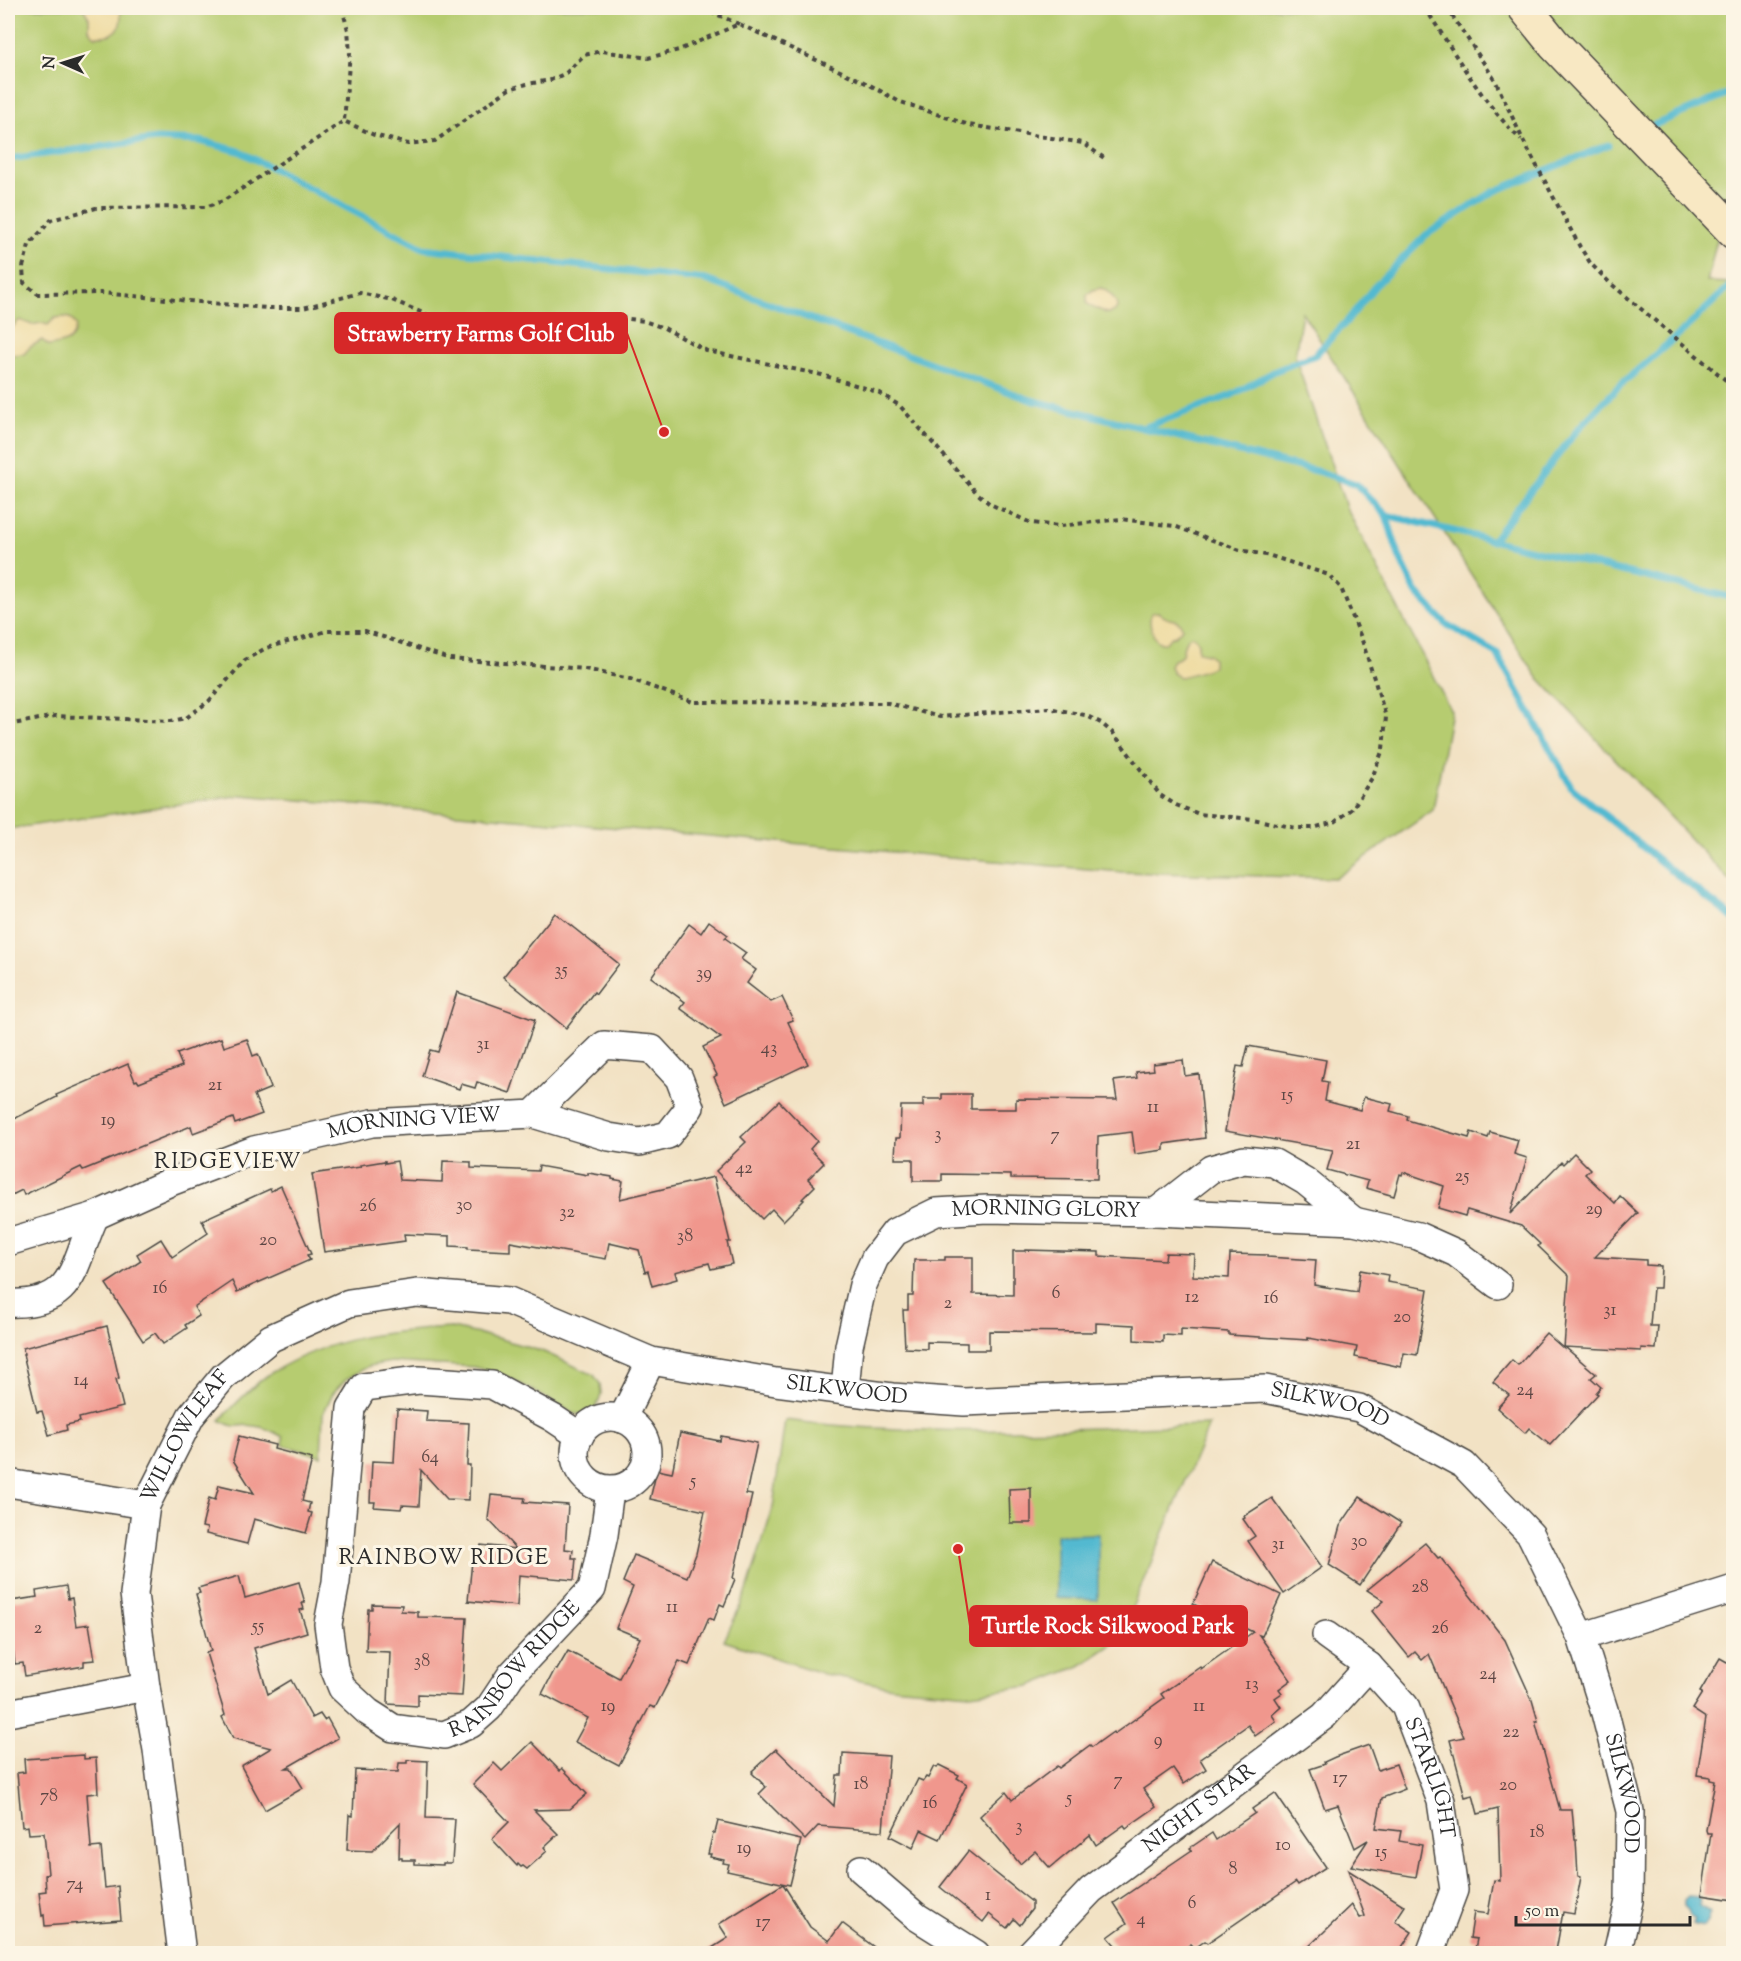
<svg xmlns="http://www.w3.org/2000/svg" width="1741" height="1961" viewBox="0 0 1741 1961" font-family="'Sorts Mill Goudy',serif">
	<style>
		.green { fill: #b6cc70; stroke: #707c4e; stroke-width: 1.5 }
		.sand { fill: #eeda9e; stroke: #8c8264; stroke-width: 1.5 }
		.water { fill: #52b9d0; stroke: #3e727e; stroke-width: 1.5 }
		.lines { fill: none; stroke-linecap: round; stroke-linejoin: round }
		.stream { stroke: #52b9d0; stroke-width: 7 }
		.building { fill: #f0978d }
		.street-casing { stroke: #494642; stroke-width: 30 }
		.secondary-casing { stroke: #494642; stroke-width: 36 }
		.path { stroke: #494642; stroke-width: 4; stroke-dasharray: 4.5 4.5; stroke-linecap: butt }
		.street { stroke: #fff; stroke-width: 27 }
		.secondary { stroke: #f8e8c3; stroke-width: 33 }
		.labels { text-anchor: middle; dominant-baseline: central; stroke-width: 6; stroke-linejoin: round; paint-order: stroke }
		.number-label { font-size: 18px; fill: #5c4644 }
		.street-label { font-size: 21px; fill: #2b2b2b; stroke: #fcf5e5 }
		.neighbourhood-label { font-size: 22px; letter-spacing: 1.5px; fill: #2b2b2b; stroke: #fcf5e5 }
		.leader { fill: none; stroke: #d62828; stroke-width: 2 }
		.callout-dot { fill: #d62828; stroke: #fcf5e5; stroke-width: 2 }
		.callout { fill: #d62828; stroke: #d62828; stroke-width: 2 }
		.callout-label { font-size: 22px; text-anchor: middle; font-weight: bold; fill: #fff }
	</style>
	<rect width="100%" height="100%" fill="#fcf5e5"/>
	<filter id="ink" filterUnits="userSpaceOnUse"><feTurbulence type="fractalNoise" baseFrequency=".0167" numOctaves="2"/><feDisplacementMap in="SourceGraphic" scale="12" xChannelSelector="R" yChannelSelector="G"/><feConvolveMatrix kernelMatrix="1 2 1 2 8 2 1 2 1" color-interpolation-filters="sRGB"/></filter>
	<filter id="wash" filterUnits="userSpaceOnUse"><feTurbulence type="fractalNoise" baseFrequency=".008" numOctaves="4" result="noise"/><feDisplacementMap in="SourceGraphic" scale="24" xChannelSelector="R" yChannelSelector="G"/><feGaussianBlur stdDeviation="1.35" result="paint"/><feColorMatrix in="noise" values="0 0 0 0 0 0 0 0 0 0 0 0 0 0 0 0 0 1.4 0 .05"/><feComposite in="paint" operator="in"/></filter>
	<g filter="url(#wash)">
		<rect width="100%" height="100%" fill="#f2e2c4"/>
		<g class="green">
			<polygon points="8,8 1733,8 1733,170 1707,282 1734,283 1733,880 1729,880 1536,675 1302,312 1295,357 1346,507 1451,711 1433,810 1336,878 1122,872 242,795 8,829"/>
			<path d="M452 1328 497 1338 544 1352 594 1375 600 1384 601 1394 597 1406 588 1414H575L508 1377 474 1367 391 1362 369 1366 346 1379 333 1393 323 1414 321 1456 283 1445V1437C274 1432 265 1427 254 1426 237 1423 238 1431 220 1420 236 1404 252 1385 271 1373 331 1337 384 1331 452 1328Z"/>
			<path d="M785 1420C925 1438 1068 1428 1209 1425L1118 1641 1080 1666 1030 1686 970 1694 892 1687 824 1674 724 1641 747 1591 773 1507Z"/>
		</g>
		<g class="sand">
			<path d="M83 8H120C124 29 116 37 95 36L89 30V18Z"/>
			<path d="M1101 288C1110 291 1127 310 1109 313 1105 314 1104 311 1100 310 1093 308 1092 308 1087 303V295L1093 290Z"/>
			<path d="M63 317 70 318 76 325C74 343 65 343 49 346L42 340 30 347 24 354 12 355 8 350C7 337 9 328 20 320L32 325 41 323 48 325 55 318Z"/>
			<path d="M1158 612C1160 613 1162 616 1165 617 1172 622 1179 617 1182 628 1178 634 1176 635 1170 638 1166 641 1168 644 1162 643 1153 642 1147 621 1152 613Z"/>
			<path d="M1191 636C1200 640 1198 644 1198 652L1208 654 1213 658V666C1208 670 1186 676 1179 677L1173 673 1170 666 1173 660C1189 658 1178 643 1191 636Z"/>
		</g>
		<g class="water">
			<polygon points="1098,1534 1098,1600 1056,1598 1056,1535"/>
			<polygon points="1688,1896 1699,1897 1700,1906 1711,1912 1708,1922 1703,1927 1693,1924 1695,1919 1691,1917 1688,1910 1684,1906 1684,1900"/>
		</g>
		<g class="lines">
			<g class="stream">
				<polyline points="1654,125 1734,91"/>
				<polyline points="8,159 157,139 200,141 239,151 423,248 706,280 1031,400 1320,472 1356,484 1386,515 1399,556 1416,592 1446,624 1497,654 1572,788 1667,867 1734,919"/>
				<polyline points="1143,428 1232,395 1275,371 1315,355 1348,320 1375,286 1426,235 1493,192 1608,145"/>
				<polyline points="1386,515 1734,598"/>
				<polyline points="1492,541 1578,429 1618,387 1685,329 1734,282"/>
			</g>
		</g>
		<g id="blocks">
			<g class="building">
				<polygon points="555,913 619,964 596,994 594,992 566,1028 503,977"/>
				<polygon points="709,921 728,935 725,938 746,953 741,959 756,970 747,983 771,1002 782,997 793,1020 788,1022 808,1064 726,1103 714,1077 717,1075 703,1047 721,1038 680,1008 685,1002 651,977 689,924 701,933"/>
				<polygon points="457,992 535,1020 510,1093 477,1082 475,1088 461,1084 459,1089 422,1076 430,1050 438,1052"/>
				<polygon points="221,1038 224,1047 247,1039 253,1056 258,1054 271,1088 254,1095 262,1114 235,1124 233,1118 193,1133 191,1126 83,1170 81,1167 24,1195 22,1190 8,1197 8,1122 57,1097 56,1095 128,1064 135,1081 137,1080 139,1083 182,1066 177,1054"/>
				<polygon points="1248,1046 1326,1060 1322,1081 1328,1082 1325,1101 1360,1110 1364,1097 1392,1104 1390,1111 1408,1116 1407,1120 1469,1138 1471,1132 1488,1138 1490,1132 1518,1140 1514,1154 1527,1158 1510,1214 1561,1162 1563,1164 1574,1153 1590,1169 1585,1174 1615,1203 1620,1196 1638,1213 1595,1257 1646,1260 1646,1265 1661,1266 1660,1288 1653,1288 1650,1326 1658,1326 1656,1349 1641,1348 1641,1351 1565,1347 1596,1374 1591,1378 1601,1387 1596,1393 1598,1394 1550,1445 1529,1428 1525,1433 1497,1408 1509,1395 1493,1382 1512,1360 1518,1365 1546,1333 1564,1349 1569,1276 1538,1246 1540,1244 1521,1226 1467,1210 1465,1216 1438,1208 1444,1186 1441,1185 1403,1172 1402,1175 1400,1174 1394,1196 1366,1188 1368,1181 1327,1170 1333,1150 1225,1131 1237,1066 1243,1067"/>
				<polygon points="1183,1060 1185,1076 1199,1074 1205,1138 1164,1144 1164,1150 1135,1154 1132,1132 1098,1136 1097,1179 1011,1178 1011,1175 942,1174 942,1181 913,1181 913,1159 895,1159 896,1138 900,1138 901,1106 923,1106 923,1099 942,1099 942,1094 971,1094 971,1109 1016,1109 1016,1099 1117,1100 1114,1081 1137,1078 1136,1072 1154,1070 1153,1064"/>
				<polygon points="779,1101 817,1141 810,1149 824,1163 808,1179 815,1186 802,1199 804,1200 783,1221 772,1209 762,1219 716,1171 746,1142 741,1137"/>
				<polygon points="385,1161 385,1163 397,1161 400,1180 442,1182 443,1161 471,1162 471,1168 538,1171 539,1166 588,1175 588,1173 612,1177 612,1179 623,1181 620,1199 714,1177 730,1242 727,1242 732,1264 711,1269 709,1263 675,1272 677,1279 652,1286 648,1271 645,1272 639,1250 609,1243 606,1259 510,1242 510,1251 468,1249 468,1247 450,1246 450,1236 404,1234 405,1241 324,1252 312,1174 361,1167 360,1165"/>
				<polygon points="281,1186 311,1254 307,1255 310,1260 237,1292 232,1281 194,1307 199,1316 185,1325 187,1328 163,1344 155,1333 143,1341 106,1284 141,1261 137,1254 161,1239 172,1257 208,1233 202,1220 270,1189 271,1191"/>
				<polygon points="1025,1250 1099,1252 1099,1256 1165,1260 1166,1253 1194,1254 1193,1276 1229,1278 1230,1254 1267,1255 1267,1257 1316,1260 1314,1285 1357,1292 1360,1270 1388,1275 1387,1282 1428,1289 1417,1355 1404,1353 1401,1367 1355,1357 1357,1347 1308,1338 1308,1340 1229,1335 1229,1332 1181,1329 1181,1336 1163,1335 1163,1342 1134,1340 1134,1325 1096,1323 1096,1332 989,1331 989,1350 967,1350 967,1343 927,1342 927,1349 905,1348 903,1310 908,1310 908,1296 913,1296 914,1260 945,1260 945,1257 973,1257 973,1294 1013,1295 1013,1251 1025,1251"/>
				<polygon points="107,1326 119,1378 116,1379 123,1407 79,1418 80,1422 66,1425 67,1430 49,1435 42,1411 37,1412 23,1354 24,1354 23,1348"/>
				<polygon points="397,1409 427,1411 426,1421 469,1423 467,1465 470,1465 469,1500 447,1499 421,1470 419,1506 402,1505 401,1509 374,1507 375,1502 370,1502 372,1461 394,1462"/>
				<polygon points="680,1433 720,1441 721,1436 757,1443 746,1494 752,1495 733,1578 735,1579 724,1606 720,1604 714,1620 709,1618 689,1665 679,1661 655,1708 650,1706 619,1765 575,1742 588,1718 542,1694 555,1669 557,1670 568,1651 619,1678 640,1638 616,1628 633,1587 623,1582 634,1555 687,1577 696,1554 705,1511 650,1499 657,1470 672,1473"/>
				<polygon points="239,1436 275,1445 274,1449 312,1459 302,1501 310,1503 308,1512 312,1513 306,1533 254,1519 247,1544 206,1534 207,1528 202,1527 209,1498 215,1500 219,1485 254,1493 233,1460"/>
				<polygon points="1031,1488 1031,1523 1010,1523 1009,1489"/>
				<polygon points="491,1495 525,1498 524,1502 568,1505 565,1549 573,1550 572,1558 576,1558 574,1580 519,1575 517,1606 468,1601 472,1561 478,1561 481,1545 516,1549 488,1519"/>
				<polygon points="1360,1497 1401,1523 1360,1585 1329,1565 1340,1526"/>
				<polygon points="1272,1498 1322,1567 1284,1594 1248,1541 1255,1536 1243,1519 1245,1518 1244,1516"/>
				<polygon points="1425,1543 1438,1558 1440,1557 1505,1640 1532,1700 1538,1721 1535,1721 1560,1810 1572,1810 1575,1840 1576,1840 1578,1876 1581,1877 1574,1914 1563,1912 1556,1951 1554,1951 1553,1953 1487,1953 1488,1951 1475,1949 1477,1939 1470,1938 1474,1912 1488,1914 1494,1880 1500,1881 1498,1809 1478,1814 1473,1795 1465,1797 1450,1740 1464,1737 1429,1654 1422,1660 1415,1652 1409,1657 1372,1611 1384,1601 1367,1590"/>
				<polygon points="1212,1562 1281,1595 1262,1636 1259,1635 1291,1680 1279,1689 1282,1693 1275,1698 1281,1707 1272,1715 1276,1721 1255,1736 1248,1725 1200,1759 1206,1769 1184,1784 1173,1768 1143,1789 1156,1807 1126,1828 1124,1825 1096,1845 1090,1835 1050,1868 1035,1851 1020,1864 980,1816 1006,1792 1012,1800 1057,1766 1059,1768 1090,1745 1092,1747 1113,1732 1114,1734 1164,1698 1161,1694 1200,1667 1201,1669 1253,1632 1193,1604"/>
				<polygon points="239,1576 245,1598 299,1582 305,1603 302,1603 304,1609 300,1610 307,1632 254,1648 268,1694 291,1680 312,1718 320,1714 324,1720 327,1718 338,1738 286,1768 291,1768 303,1788 265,1810 241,1766 271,1748 233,1738 222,1717 225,1715 206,1653 211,1651 196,1594 200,1593 198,1588"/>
				<polygon points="66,1586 68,1599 72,1598 76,1626 89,1624 95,1660 84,1661 84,1666 25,1676 23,1663 15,1664 12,1640 8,1641 8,1609 12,1609 11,1601 37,1597 36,1591"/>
				<polygon points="372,1604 402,1605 401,1611 418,1612 418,1617 467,1618 462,1696 418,1694 418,1706 388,1704 390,1652 366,1651 368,1609 372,1609"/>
				<polygon points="1720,1658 1734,1666 1734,1900 1702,1895 1711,1833 1707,1833 1706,1830 1715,1781 1710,1780 1710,1777 1697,1775 1706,1718 1692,1709 1702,1693 1700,1692"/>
				<polygon points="532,1742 560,1771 562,1768 587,1794 570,1809 534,1810 558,1834 544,1847 547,1851 527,1869 523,1866 521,1867 518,1864 517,1866 492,1839 509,1822 473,1784 494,1763 502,1771"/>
				<polygon points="1369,1745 1378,1770 1396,1764 1405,1789 1382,1798 1376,1828 1401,1831 1399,1841 1422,1845 1416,1877 1351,1866 1368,1840 1355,1848 1338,1805 1325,1809 1310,1769 1325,1764 1324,1762 1335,1757"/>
				<polygon points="776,1749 834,1806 837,1775 842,1775 843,1753 889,1756 883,1831 818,1826 805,1840 759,1794 766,1787 752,1773 753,1772 752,1771"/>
				<polygon points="84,1755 84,1759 96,1758 98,1793 87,1794 91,1848 101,1847 105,1888 118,1886 121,1920 45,1926 44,1915 42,1916 39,1892 46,1891 45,1875 48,1874 44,1833 29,1834 28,1826 22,1827 17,1773 25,1772 24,1759"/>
				<polygon points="407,1760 428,1761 426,1818 455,1819 452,1862 450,1863 443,1863 443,1865 415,1864 415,1860 402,1860 402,1858 399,1858 400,1823 372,1851 347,1850 349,1815 353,1816 355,1770 398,1772 399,1763 407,1763"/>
				<polygon points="939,1765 959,1775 957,1778 967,1784 940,1839 921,1830 913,1848 890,1836 918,1779 923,1781 926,1777 928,1778 934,1766 937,1768"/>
				<polygon points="1275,1793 1326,1867 1298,1885 1296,1882 1207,1943 1205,1941 1195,1948 1191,1944 1178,1953 1122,1953 1108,1937 1127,1923 1114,1903 1192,1850 1190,1848 1212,1833 1216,1840 1255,1813 1252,1809"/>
				<polygon points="718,1821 801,1840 790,1885 727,1871 729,1864 723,1863 724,1860 710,1857 711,1854 708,1854 713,1833 715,1833"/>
				<polygon points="968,1851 1032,1902 1032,1909 1020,1925 1014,1919 1007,1928 989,1914 983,1922 940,1887"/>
				<polygon points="1348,1870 1405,1906 1395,1921 1412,1932 1398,1953 1302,1953 1352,1905 1360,1918 1365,1916"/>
				<polygon points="783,1884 810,1927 829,1941 842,1923 882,1953 704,1953 728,1938 719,1924"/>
			</g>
		</g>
	</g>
	<g filter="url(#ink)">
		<use href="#blocks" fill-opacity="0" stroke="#494642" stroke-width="1.5"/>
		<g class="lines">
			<g class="street-casing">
				<g id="street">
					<polyline points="1156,1212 1211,1169 1244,1160 1274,1163 1305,1181 1354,1221"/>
					<path id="s1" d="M8 1242 95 1216 168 1183 254 1150 372 1123 533 1114 609 1137 640 1142 668 1135 690 1107 679 1078 652 1049 604 1045 533 1114"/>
					<path d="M8 1303C76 1306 72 1266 95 1216"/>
					<path id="s2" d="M845 1391 849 1346 863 1285 875 1258 895 1232 936 1212 987 1209 1156 1212 1354 1221 1418 1236 1456 1253 1498 1285"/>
					<circle cx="611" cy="1453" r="36"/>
					<polyline points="622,1419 651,1361"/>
					<path id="s3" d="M580 1436 553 1418 492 1385 419 1380 364 1387 351 1408 336 1582 328 1624 334 1668 342 1688 368 1712 393 1728 444 1735 471 1724 489 1708 511 1675 592 1589 604 1535 610 1490"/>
					<polyline points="8,1483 146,1505"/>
					<path id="s4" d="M1326 1635 1369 1666 1405 1706 1441 1801 1454 1890 1430 1954"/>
					<polyline points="1581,1637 1734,1589"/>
					<polyline points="8,1713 146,1687"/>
					<polyline points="861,1869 917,1917 976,1954"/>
					<path id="s5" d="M182 1954 157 1750 146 1687 134 1594 146 1505 191 1416 223 1377 271 1338 349 1303 417 1293 509 1301 651 1361 776 1382 892 1397 964 1402 1265 1389 1359 1408 1464 1465 1531 1535 1581 1637 1605 1713 1630 1811 1629 1901 1617 1954"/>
					<path id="s6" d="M1030 1954 1091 1890 1324 1716 1369 1666"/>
				</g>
			</g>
			<g class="secondary-casing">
				<polyline id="secondary" points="1525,8 1554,44 1734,232"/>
			</g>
			<g class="path">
				<polyline points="342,8 348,30 350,53 344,121"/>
				<polyline points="545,8 572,9 592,8"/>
				<polyline points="702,8 739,24"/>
				<path d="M1425 8C1455 53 1482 102 1521 140"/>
				<polyline points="1447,8 1495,80 1524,142 1580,247 1591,264 1609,282 1734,387"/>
				<polyline points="8,725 55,716 171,721 186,718 209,701 245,660 266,648 327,631 365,631 450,659 585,669 630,679 693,702 888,703 940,717 1048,708 1085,715 1101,723 1114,734 1160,795 1176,805 1199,814 1253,819 1296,828 1313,828 1335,822 1352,809 1372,778 1383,749 1386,717 1362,640 1341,588 1329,575 1271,556 1240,550 1174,526 1121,519 1060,526 1031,523 990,504 977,493 900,406 880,393 862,387 822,375 707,351 664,328 644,321 623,318 551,331 509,326 460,323 437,319 392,300 360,293 303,308 266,308 101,293 38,294 24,283 23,267 29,245 51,220 96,208 205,207 223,201 344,121 374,135 408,144 435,141 509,89 527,84 551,80 566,73 584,55 602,51 648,58 679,50 739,24 870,85 898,101 969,125 1083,143 1104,158"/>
			</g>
			<use href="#street" class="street"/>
			<use href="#secondary" class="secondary"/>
		</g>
	</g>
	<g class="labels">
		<g class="number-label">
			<text x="561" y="971">35</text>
			<text x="704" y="974">39</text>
			<text x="483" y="1045">31</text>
			<text x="769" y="1049">43</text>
			<text x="215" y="1086">21</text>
			<text x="1287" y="1096">15</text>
			<text x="1153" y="1108">11</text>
			<text x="108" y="1121">19</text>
			<text x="938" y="1135">3</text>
			<text x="1055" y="1136">7</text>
			<text x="1353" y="1145">21</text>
			<text x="744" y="1169">42</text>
			<text x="1462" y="1177">25</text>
			<text x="464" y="1206">30</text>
			<text x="368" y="1207">26</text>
			<text x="1594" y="1210">29</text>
			<text x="567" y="1213">32</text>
			<text x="685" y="1237">38</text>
			<text x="268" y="1241">20</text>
			<text x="160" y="1289">16</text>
			<text x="1056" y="1294">6</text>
			<text x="1192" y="1298">12</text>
			<text x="1271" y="1299">16</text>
			<text x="948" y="1304">2</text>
			<text x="1610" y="1311">31</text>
			<text x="1402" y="1318">20</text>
			<text x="81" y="1381">14</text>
			<text x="1525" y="1391">24</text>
			<text x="430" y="1458">64</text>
			<text x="693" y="1482">5</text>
			<text x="1359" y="1542">30</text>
			<text x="1278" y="1545">31</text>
			<text x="1420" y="1588">28</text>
			<text x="672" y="1608">11</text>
			<text x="258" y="1627">55</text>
			<text x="38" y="1629">2</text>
			<text x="1440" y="1629">26</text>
			<text x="422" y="1662">38</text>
			<text x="1488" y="1675">24</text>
			<text x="1252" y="1685">13</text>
			<text x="608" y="1707">19</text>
			<text x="1199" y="1707">11</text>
			<text x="1511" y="1733">22</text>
			<text x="1158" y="1741">9</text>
			<text x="1340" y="1779">17</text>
			<text x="1118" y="1781">7</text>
			<text x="861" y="1785">18</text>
			<text x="1508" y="1786">20</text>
			<text x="49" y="1797">78</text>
			<text x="1069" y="1799">5</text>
			<text x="930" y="1804">16</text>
			<text x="1019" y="1827">3</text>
			<text x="1537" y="1833">18</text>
			<text x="1283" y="1846">10</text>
			<text x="744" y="1849">19</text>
			<text x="1381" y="1853">15</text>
			<text x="1233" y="1870">8</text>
			<text x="75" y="1885">74</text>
			<text x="988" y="1896">1</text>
			<text x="1192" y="1904">6</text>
			<text x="1141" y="1920">4</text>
			<text x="763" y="1923">17</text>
		</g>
		<g class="street-label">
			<text stroke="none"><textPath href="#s1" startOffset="426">MORNING VIEW</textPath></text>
			<text stroke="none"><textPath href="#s2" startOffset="326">MORNING GLORY</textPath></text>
			<text stroke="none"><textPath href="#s5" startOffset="1264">SILKWOOD</textPath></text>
			<text stroke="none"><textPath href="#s5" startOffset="1750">SILKWOOD</textPath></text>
			<text stroke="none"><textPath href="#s5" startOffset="532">WILLOWLEAF</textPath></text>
			<text stroke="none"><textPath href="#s3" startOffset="753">RAINBOW RIDGE</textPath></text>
			<text stroke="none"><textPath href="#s4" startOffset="183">STARLIGHT</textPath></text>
			<text stroke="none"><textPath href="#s5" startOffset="2271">SILKWOOD</textPath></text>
			<text stroke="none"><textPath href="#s6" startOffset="224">NIGHT STAR</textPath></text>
		</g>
		<g class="neighbourhood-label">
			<text x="228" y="1163">RIDGEVIEW</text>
			<text x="444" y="1559">RAINBOW RIDGE</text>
		</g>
	</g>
	<path class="leader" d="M664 432L627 333M958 1549L970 1626"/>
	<g class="callout-dot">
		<circle cx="664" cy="432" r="6"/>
		<circle cx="958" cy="1549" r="6"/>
	</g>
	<g class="callout">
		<rect x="335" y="313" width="292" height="40" rx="6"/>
		<rect x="970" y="1606" width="277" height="40" rx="6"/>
	</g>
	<g class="callout-label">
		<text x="481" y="341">Strawberry Farms Golf Club</text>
		<text x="1108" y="1633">Turtle Rock Silkwood Park</text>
	</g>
	<rect width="1741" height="1961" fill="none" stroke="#fcf5e5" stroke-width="30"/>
	<g transform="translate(63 63) rotate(273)" stroke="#fcf5e5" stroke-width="4.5" paint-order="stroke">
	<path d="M0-4.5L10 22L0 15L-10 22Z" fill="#2b2b2b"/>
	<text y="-9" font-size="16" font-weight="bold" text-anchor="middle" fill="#2b2b2b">N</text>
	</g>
	<path d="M1516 1916v9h174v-9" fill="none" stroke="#2b2b2b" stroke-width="3"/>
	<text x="1525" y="1916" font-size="18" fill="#2b2b2b" stroke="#fcf5e5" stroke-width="4.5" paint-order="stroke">50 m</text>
</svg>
